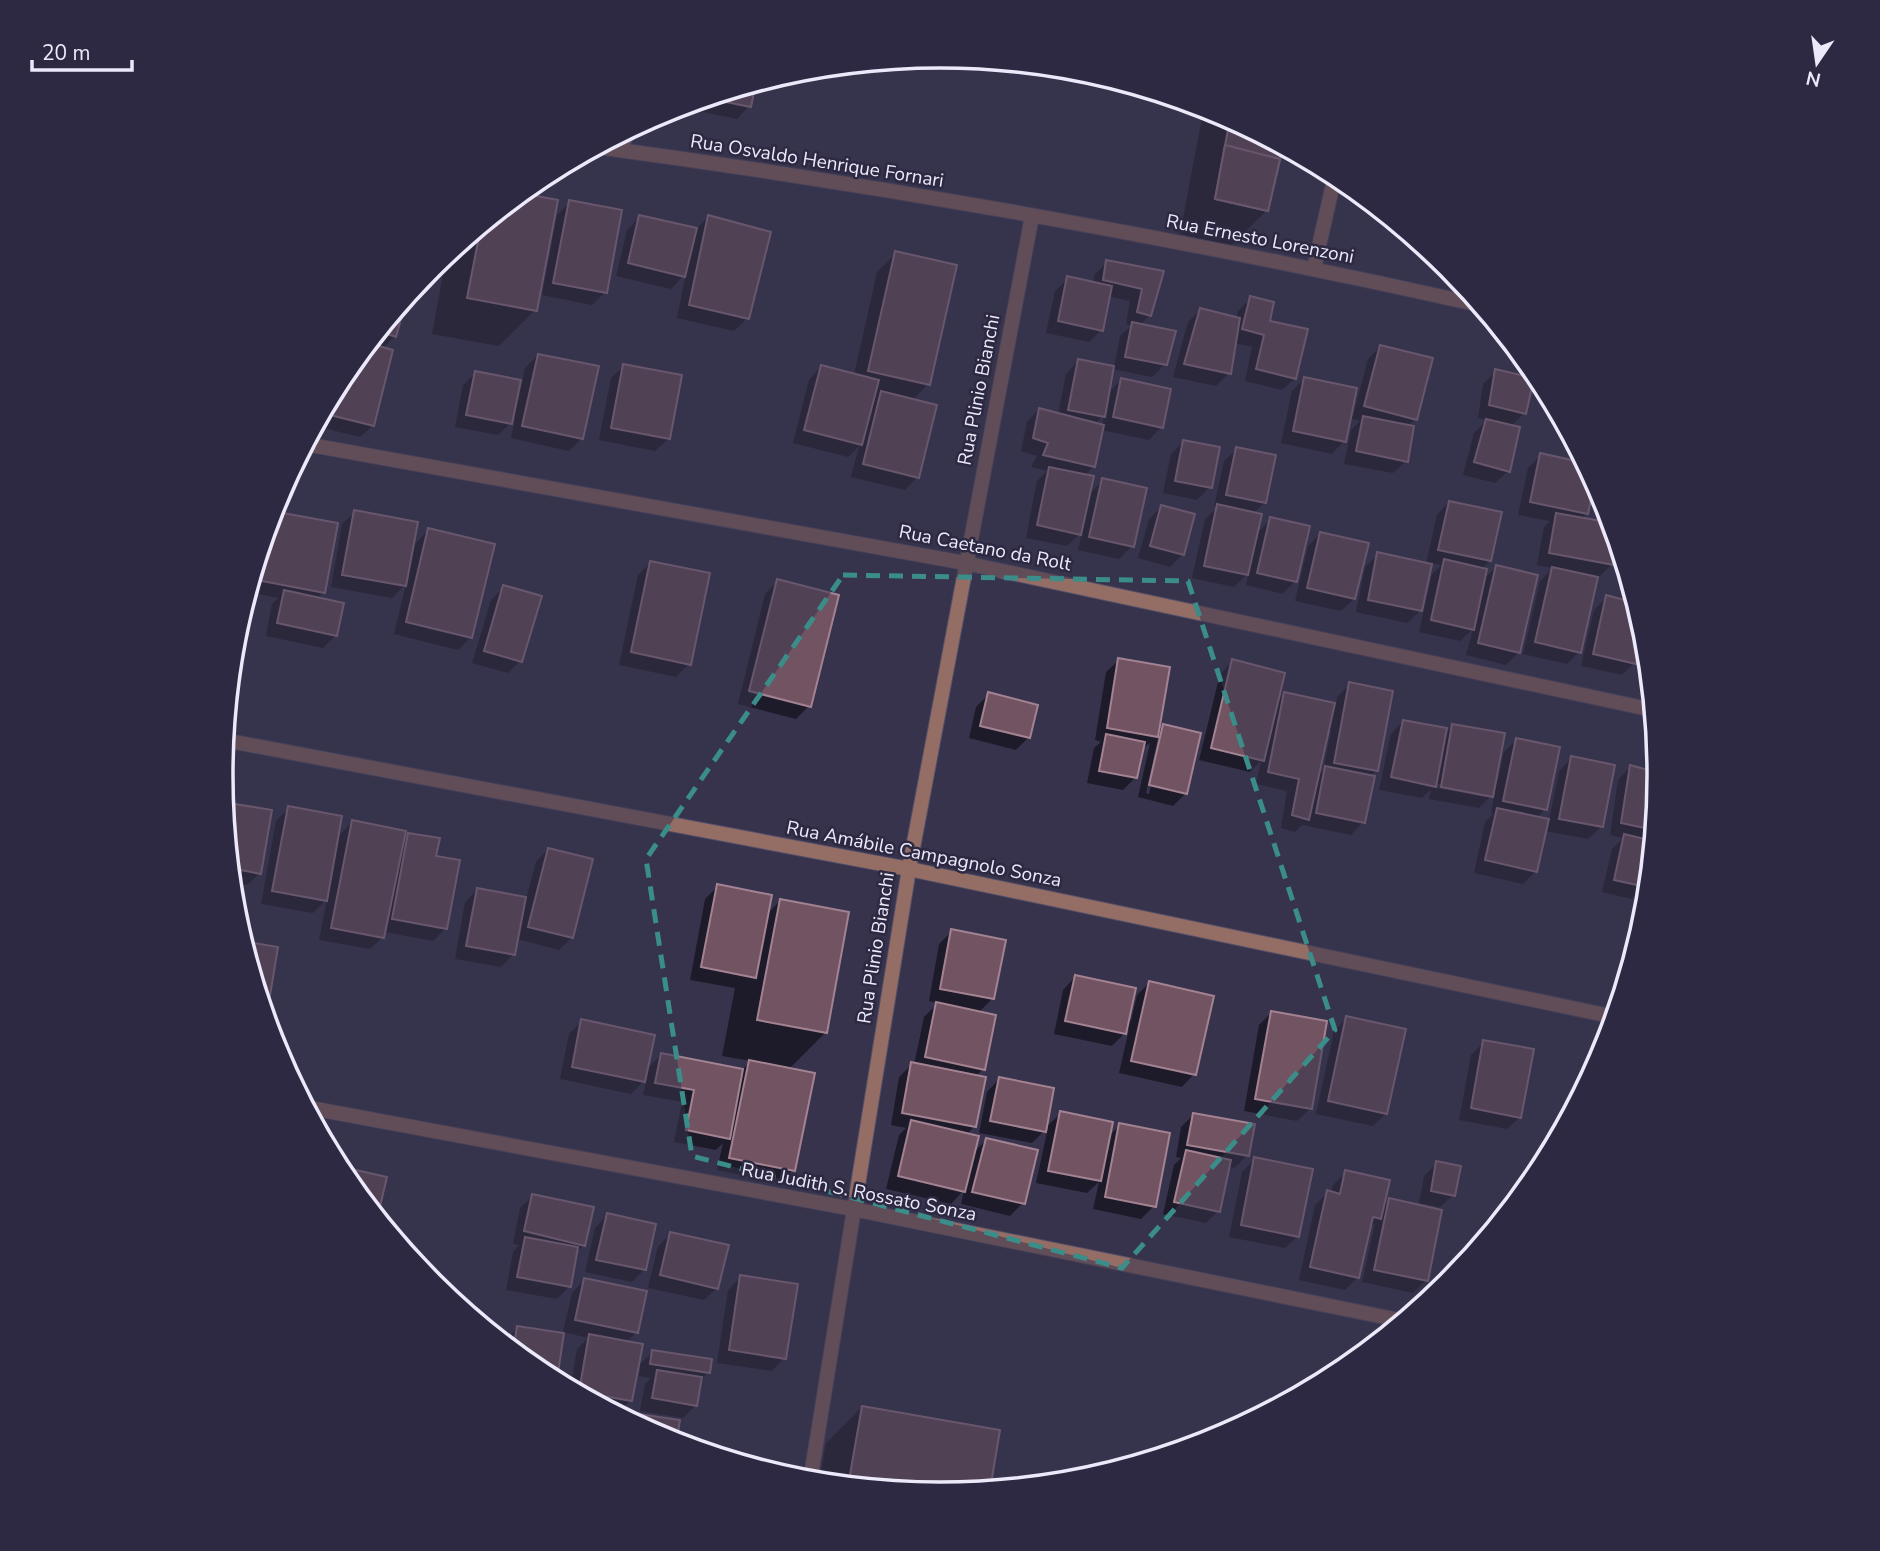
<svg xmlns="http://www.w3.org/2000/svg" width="1880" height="1551" viewBox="0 0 1880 1551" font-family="'Nunito Sans',sans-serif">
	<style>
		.shadow { fill: #0007; fill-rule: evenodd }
		.building { fill: #715361; stroke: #a38292; stroke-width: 2 }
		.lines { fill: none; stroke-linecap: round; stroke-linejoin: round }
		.minor-casing { stroke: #545069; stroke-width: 16 }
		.tertiary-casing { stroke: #545069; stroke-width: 16 }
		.minor { stroke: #946d65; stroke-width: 14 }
		.tertiary { stroke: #946d65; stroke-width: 14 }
		.marked { fill: none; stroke: #3b8d8a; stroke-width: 5; stroke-dasharray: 14 9; stroke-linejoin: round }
		.labels { text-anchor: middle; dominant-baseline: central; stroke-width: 5; stroke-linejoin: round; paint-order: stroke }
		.street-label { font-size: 19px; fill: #ebe9fa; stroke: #2d2942 }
		.rim { fill: none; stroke: #ebe9fa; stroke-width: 3.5 }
	</style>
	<rect width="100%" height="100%" fill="#37334d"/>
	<g class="shadow">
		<polygon points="754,84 749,106 737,119 694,110 695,101"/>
		<polygon points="1204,107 1216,111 1281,146 1267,210 1231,246 1180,234"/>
		<polygon points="519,195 535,310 499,346 432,334 447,253"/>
		<polygon points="570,202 605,292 592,305 542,295 557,215"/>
		<polygon points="640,217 696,229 708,217 747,318 734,331 677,318 686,273 671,289 616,276 627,230"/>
		<polygon points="896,253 928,384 912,401 917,477 905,490 851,477 859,446 848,457 793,443 809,380 821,367 854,375 877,272"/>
		<path d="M1107 262 1162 273 1150 315 1140 325 1165 364 1152 377 1112 369 1107 394 1121 380 1161 427 1149 440 1101 430 1094 466 1084 476 1088 495 1103 480 1132 546 1119 559 1078 550 1082 532 1067 546 1026 538 1037 481 1047 471 1031 467 1037 456 1021 451 1027 422 1039 409 1058 415 1066 374 1078 361 1114 368 1120 336 1131 326 1126 324 1130 301 1108 296 1101 330 1089 342 1046 333 1055 291 1068 278 1093 283 1094 275ZM1104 415 1102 426 1095 424Z"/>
		<polygon points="1251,298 1268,322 1295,378 1282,390 1245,381 1252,347 1234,343 1229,373 1216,386 1173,377 1188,322 1200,310 1236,319 1238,311"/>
		<polygon points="404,300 395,336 382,349 373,425 360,437 315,426 342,375"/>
		<polygon points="1380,347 1416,419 1408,426 1406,461 1393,473 1344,464 1351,430 1360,421 1349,418 1344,441 1332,454 1281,443 1292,391 1305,378 1353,416 1368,359"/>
		<polygon points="538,355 582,438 569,451 511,438 515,419 498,435 455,427 463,385 476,373 518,401 525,368"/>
		<polygon points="624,366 668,439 655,451 599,440 611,378"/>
		<polygon points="1496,371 1524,413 1511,426 1508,471 1495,483 1463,475 1474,433 1487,420 1478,418 1483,384"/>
		<polygon points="1183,442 1210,487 1197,500 1163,493 1171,454"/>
		<polygon points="1237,449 1265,502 1253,514 1256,534 1271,519 1295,581 1283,594 1246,585 1249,572 1234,587 1192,578 1205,519 1217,508 1214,507 1224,461"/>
		<polygon points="1541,455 1587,513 1581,519 1612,564 1600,576 1597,576 1579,652 1567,664 1523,654 1540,581 1553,568 1537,565 1544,527 1550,521 1518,515 1528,468"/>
		<polygon points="1449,502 1490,560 1481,570 1483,580 1496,567 1519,652 1506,665 1466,655 1473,629 1460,641 1419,632 1432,574 1441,565 1430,563 1420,611 1407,623 1356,612 1365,567 1378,554 1426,564 1437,515"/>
		<polygon points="1161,507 1183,554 1170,567 1138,558 1149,519"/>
		<polygon points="272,512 323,592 317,599 336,635 323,648 266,636 272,604 278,598 247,592"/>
		<polygon points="355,512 412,547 428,530 471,637 458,650 394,634 406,584 392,598 331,587 342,524"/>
		<polygon points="1320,534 1354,599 1341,611 1295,601 1308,546"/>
		<polygon points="651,562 689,664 676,677 619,665 638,575"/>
		<polygon points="778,581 809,706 796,719 738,704 765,594"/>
		<polygon points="504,587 520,661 508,673 472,663 491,600"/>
		<polygon points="1607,597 1636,605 1642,624 1634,663 1622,675 1581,666 1594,610"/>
		<path d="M1119 660 1157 732 1163 726 1186 793 1173 806 1138 797 1150 743 1142 749 1136 777 1123 790 1087 783 1094 748 1101 742 1095 740 1106 672ZM1158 738H1161L1149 794 1146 793Z"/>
		<path d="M1233 661 1276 702 1285 694 1336 705 1337 697 1350 684 1376 770 1370 777 1363 822 1351 835 1302 825 1295 832 1281 828 1287 791 1256 784 1261 761 1250 772 1199 760 1220 674ZM1328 730 1331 731 1323 771 1317 777Z"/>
		<polygon points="989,694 1029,737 1016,750 969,738 976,707"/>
		<path d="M1403 721 1444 734 1453 726 1494 783H1497L1504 752 1516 740 1545 809 1536 818 1549 821 1559 771 1572 758 1601 827 1588 839 1545 831 1536 871 1523 884 1474 873 1485 822 1493 814 1491 813 1495 792 1479 808 1429 799 1431 789 1422 798 1379 790 1391 734ZM1433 783 1484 793V797L1432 787Z"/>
		<polygon points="1630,767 1659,775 1653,839 1650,842 1653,843 1646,908 1638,906 1643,888 1631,899 1602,892 1612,849 1623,838 1610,835 1618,780"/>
		<polygon points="223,804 260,873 247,885 231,883"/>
		<polygon points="289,808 337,838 352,822 401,843 409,835 434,857 445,929 433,941 384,932 383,937 370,949 319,940 327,899 313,913 261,904 276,821"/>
		<polygon points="548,849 572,937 559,950 517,939 514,954 501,967 455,959 465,902 477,890 526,899 536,862"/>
		<polygon points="718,886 767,914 780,901 826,1032 788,1070 793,1170 781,1183 717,1170 723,1143 716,1150 674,1142 682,1102 643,1095 647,1078 631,1094 560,1079 569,1034 582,1021 646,1070 661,1055 741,1071 751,1061 722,1056 735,988 690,980 705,899"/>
		<polygon points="952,931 993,998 978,1013 983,1069 976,1076 975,1126 966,1135 973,1153 986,1140 1023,1203 1010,1216 961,1204 964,1190 951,1204 886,1189 899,1135 906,1128 891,1125 899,1077 912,1064 914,1065 924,1017 938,1003 929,1001 939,944"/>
		<polygon points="1075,977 1131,1021 1137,995 1149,983 1194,1074 1182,1087 1119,1073 1129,1029 1112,1046 1054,1034 1063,990"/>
		<polygon points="1272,1012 1310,1109 1297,1121 1244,1111 1259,1025"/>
		<polygon points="1347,1018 1386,1113 1373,1126 1316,1114 1334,1031"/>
		<polygon points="1484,1042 1520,1117 1507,1129 1459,1120 1471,1055"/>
		<polygon points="999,1079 1044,1129 1061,1113 1108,1137 1120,1125 1154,1206 1141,1219 1093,1209 1099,1182 1087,1193 1036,1183 1048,1127 1032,1143 979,1133 987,1092"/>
		<polygon points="1194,1114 1247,1156 1234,1168 1228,1167 1218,1211 1206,1223 1163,1214 1174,1165 1181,1158 1176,1157 1181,1127"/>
		<polygon points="1255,1159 1298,1236 1285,1248 1229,1237 1242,1172"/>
		<polygon points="1437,1163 1453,1195 1440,1207 1419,1203 1424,1176"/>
		<polygon points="1346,1172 1381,1209 1390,1200 1426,1280 1413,1293 1362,1282 1375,1223 1368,1229 1358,1277 1345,1290 1299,1280 1315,1205 1328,1192 1331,1193 1333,1185"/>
		<polygon points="533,1196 584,1245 575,1253 569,1287 557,1299 506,1290 513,1252 519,1245 513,1244 520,1208"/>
		<polygon points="607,1215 645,1269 632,1282 585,1272 595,1228"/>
		<polygon points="671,1234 717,1288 704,1300 648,1288 658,1246"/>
		<polygon points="741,1277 784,1358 772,1371 717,1363 728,1290"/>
		<polygon points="584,1280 636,1333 626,1342 631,1400 618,1413 612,1412 570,1390 577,1349 588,1338 563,1332 572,1293"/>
		<polygon points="517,1328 557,1372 550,1379 540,1374 504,1344"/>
		<polygon points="653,1352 708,1372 700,1381 696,1405 683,1418 640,1411 645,1384 651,1378 639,1376 640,1367 638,1366"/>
		<polygon points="862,1407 998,1431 988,1490 940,1495 819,1483 826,1443"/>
	</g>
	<g class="building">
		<polygon points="756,83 751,107 706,98"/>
		<polygon points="1230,119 1283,147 1268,211 1215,199"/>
		<polygon points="1225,145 1280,159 1268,211 1215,199"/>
		<polygon points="521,193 558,200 537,311 467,298 481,226"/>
		<polygon points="569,200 622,210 607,293 553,283"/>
		<polygon points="639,215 697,228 685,277 628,263"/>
		<polygon points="708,215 771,232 749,319 689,305"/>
		<polygon points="895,251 957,265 930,385 868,371"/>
		<polygon points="1106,260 1164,271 1151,316 1137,312 1142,289 1103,280"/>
		<polygon points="1067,276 1112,286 1103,331 1058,321"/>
		<polygon points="1250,296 1274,302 1270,321 1308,329 1296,379 1256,369 1264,335 1242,329"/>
		<polygon points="407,297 396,337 378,331"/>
		<polygon points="1200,308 1240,318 1231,374 1184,364"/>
		<polygon points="1132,322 1176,331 1167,365 1125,357"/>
		<polygon points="368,343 393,350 374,426 322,413 342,375"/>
		<polygon points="1380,345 1433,358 1417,420 1364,406"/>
		<polygon points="538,354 599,366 583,439 522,426"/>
		<polygon points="1078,359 1114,366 1105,417 1068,410"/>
		<polygon points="623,364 682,375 670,439 611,428"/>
		<polygon points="821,365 879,380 862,445 804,430"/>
		<polygon points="1495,369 1534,378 1526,414 1489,405"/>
		<polygon points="475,371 521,380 512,424 466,415"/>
		<polygon points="1304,377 1357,388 1346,442 1293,431"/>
		<polygon points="1121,378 1171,389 1163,428 1113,417"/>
		<polygon points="881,391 937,405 919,478 863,464"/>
		<polygon points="1039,408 1104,425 1095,467 1043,455 1048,443 1033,438"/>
		<polygon points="1363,416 1414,426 1408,462 1356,451"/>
		<polygon points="1486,419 1520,427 1510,472 1474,462"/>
		<polygon points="1183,440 1220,447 1212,488 1175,481"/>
		<polygon points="1236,447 1276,455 1266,503 1226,495"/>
		<polygon points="1540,453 1585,463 1595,481 1588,514 1530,502"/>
		<polygon points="1049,467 1094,476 1081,535 1037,525"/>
		<polygon points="1102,478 1147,488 1134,547 1089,537"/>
		<polygon points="1449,501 1502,512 1491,561 1438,550"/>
		<polygon points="1217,504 1262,514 1248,575 1204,566"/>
		<polygon points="1161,505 1195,514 1184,555 1150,546"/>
		<polygon points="354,510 418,522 406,586 342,575"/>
		<polygon points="272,511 338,523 325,593 251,579"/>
		<polygon points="1556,513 1612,523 1618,543 1614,565 1549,553"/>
		<polygon points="1270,517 1310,526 1297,582 1257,573"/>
		<polygon points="428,528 495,544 472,638 406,622"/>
		<polygon points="1320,532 1369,543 1355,599 1307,588"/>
		<polygon points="1377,552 1432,564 1422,611 1368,600"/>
		<polygon points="1444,559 1487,569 1474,630 1431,620"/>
		<polygon points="650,561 710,573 691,665 631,652"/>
		<polygon points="1496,565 1538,575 1520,653 1478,643"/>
		<polygon points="1552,567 1598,577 1581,653 1535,642"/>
		<polygon points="777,579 839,595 811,707 749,691"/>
		<polygon points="503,585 542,596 522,662 484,651"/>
		<polygon points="284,590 344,603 337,636 277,623"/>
		<polygon points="1606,595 1636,603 1643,627 1636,664 1593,654"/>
		<polygon points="1118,658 1170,667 1158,737 1107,728"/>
		<polygon points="1232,659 1285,673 1264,761 1211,748"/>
		<polygon points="1349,682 1393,691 1378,771 1334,763"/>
		<polygon points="988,692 1038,705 1030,738 980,726"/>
		<polygon points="1284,692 1335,703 1309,820 1292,815 1299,779 1268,772"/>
		<polygon points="1403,720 1447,728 1436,787 1391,777"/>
		<polygon points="1163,724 1201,733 1187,794 1149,785"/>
		<polygon points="1452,724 1505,733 1493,797 1441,787"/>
		<polygon points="1106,734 1145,742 1137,778 1099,771"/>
		<polygon points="1516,738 1560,747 1547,810 1503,801"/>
		<polygon points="1571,756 1615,765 1603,827 1559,819"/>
		<polygon points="1630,765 1659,773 1654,830 1621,823"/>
		<polygon points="1325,766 1375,776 1365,823 1316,813"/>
		<polygon points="223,802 272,810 261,874 230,868"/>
		<polygon points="288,806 342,816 327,901 272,891"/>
		<polygon points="1497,808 1549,819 1537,872 1485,860"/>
		<polygon points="352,820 406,831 384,938 331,928"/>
		<polygon points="408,833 440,838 436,856 460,860 447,929 392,919"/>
		<polygon points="1624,834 1653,841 1646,887 1614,880"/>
		<polygon points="548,848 593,859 573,938 528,927"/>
		<polygon points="717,884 772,895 756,978 701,967"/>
		<polygon points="477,888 526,897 515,955 466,946"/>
		<polygon points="780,899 849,912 827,1033 757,1020"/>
		<polygon points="951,929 1006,940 994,999 940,989"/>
		<polygon points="242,941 278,947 266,1020"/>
		<polygon points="1075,975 1136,988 1126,1034 1065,1021"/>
		<polygon points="1149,981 1214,996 1196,1075 1131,1061"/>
		<polygon points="936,1002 996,1015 985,1070 925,1057"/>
		<polygon points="1271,1011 1327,1021 1312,1109 1255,1099"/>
		<polygon points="1346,1016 1406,1029 1387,1114 1328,1101"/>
		<polygon points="581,1019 655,1035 645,1082 572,1067"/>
		<polygon points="1483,1040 1534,1049 1521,1118 1471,1108"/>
		<polygon points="661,1053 743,1069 730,1139 686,1130 694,1090 655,1083"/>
		<polygon points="749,1060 815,1073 795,1171 729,1158"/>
		<polygon points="911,1062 986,1077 976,1127 902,1113"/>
		<polygon points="999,1077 1054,1088 1046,1132 990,1121"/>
		<polygon points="1060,1111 1113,1122 1101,1181 1048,1171"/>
		<polygon points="1193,1113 1255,1124 1249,1156 1187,1145"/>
		<polygon points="911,1120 979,1136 965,1192 898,1176"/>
		<polygon points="1119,1123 1170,1133 1156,1207 1105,1197"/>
		<polygon points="986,1138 1038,1150 1025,1204 972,1192"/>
		<polygon points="1186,1150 1231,1160 1220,1212 1174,1202"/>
		<polygon points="1254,1157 1313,1169 1299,1237 1241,1225"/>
		<polygon points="1436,1161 1461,1166 1455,1196 1431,1191"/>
		<polygon points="338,1166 387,1177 377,1219 342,1175"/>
		<polygon points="1345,1170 1390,1180 1381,1219 1373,1217 1359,1278 1310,1267 1327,1190 1340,1194"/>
		<polygon points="532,1194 594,1207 585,1246 524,1231"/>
		<polygon points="1389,1198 1442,1210 1428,1281 1374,1270"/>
		<polygon points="607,1213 656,1224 646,1270 596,1260"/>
		<polygon points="670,1232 729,1245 718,1289 660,1275"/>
		<polygon points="525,1237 578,1247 571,1287 517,1277"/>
		<polygon points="740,1275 798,1284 786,1359 729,1350"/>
		<polygon points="584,1278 647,1291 638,1333 575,1320"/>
		<polygon points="517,1326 564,1333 558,1373 535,1369 513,1351"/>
		<polygon points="589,1334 643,1344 632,1401 579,1392"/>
		<polygon points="652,1350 712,1359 710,1373 650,1364"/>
		<polygon points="657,1370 702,1377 697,1406 652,1398"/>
		<polygon points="862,1406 1000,1430 990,1490 940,1495 848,1486"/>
		<polygon points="632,1413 680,1420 676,1444 664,1440 631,1422"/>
		<polygon points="1054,1478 1078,1481 1053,1484"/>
	</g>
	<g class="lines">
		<g class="minor-casing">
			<g id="minor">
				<path d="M597 147C893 187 1188 240 1480 305"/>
				<polyline points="620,150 629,130"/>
				<polyline points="1314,268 1335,175"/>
				<polyline points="305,444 965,563 1653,710"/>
				<polyline points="305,1107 853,1209 1404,1321"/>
				<polyline points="810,1482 909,869 1032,216"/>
			</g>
		</g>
		<g class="tertiary-casing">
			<polyline id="tertiary" points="224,740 909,869 1615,1017"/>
		</g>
		<use href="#minor" class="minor"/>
		<use href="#tertiary" class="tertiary"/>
	</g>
	<path d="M0 0H1880V1551H0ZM843 575 1188 581 1335 1030 1122 1268 692 1156 646 859Z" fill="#37334d" fill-opacity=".55" fill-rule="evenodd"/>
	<path class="marked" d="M843 575 1188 581 1335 1030 1122 1268 692 1156 646 859Z"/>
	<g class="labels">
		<g class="street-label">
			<text transform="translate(817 161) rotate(9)">Rua Osvaldo Henrique Fornari</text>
			<text transform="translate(1260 239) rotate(11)">Rua Ernesto Lorenzoni</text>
			<text transform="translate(979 390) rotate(-79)">Rua Plinio Bianchi</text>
			<text transform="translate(985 548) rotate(11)">Rua Caetano da Rolt</text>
			<text transform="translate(924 854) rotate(11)">Rua Amábile Campagnolo Sonza</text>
			<text transform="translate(876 948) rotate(-81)">Rua Plinio Bianchi</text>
			<text transform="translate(859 1192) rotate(11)">Rua Judith S. Rossato Sonza</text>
		</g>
	</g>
	<path d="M0 0H1880V1551H0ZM233 775a707 707 0 1 1 1414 0a707 707 0 1 1-1414 0Z" fill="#2d2942" fill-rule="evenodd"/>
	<path class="rim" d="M233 775a707 707 0 1 1 1414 0a707 707 0 1 1-1414 0Z"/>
	<g transform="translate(1817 63) rotate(193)" stroke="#2d2942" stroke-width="5" paint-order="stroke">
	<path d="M0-5L12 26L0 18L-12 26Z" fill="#ebe9fa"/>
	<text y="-10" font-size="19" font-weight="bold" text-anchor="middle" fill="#ebe9fa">N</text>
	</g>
	<path d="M32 60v10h100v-10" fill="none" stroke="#ebe9fa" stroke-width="3.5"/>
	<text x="42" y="60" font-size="21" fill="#ebe9fa" stroke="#2d2942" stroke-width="5" paint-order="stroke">20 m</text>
</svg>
